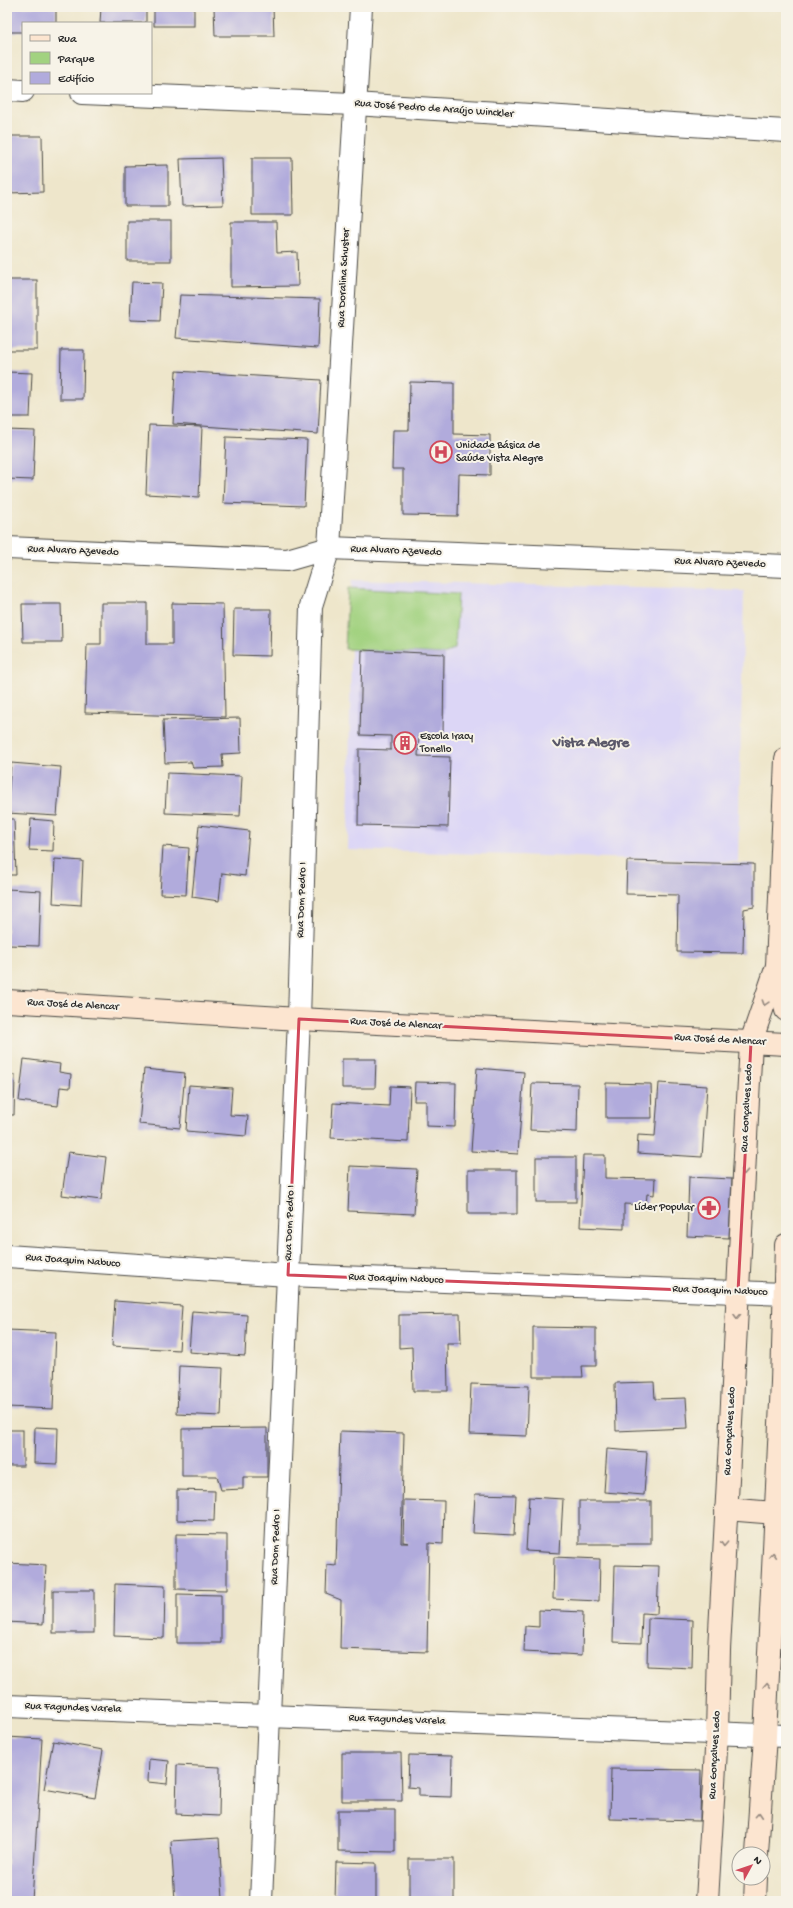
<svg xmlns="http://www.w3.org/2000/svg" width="793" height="1908" viewBox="0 0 793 1908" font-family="'Gochi Hand',sans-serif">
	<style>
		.built { fill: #dcd6f6 }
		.green { fill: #a2d280; stroke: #667e56 }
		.building { fill: #b1abdc }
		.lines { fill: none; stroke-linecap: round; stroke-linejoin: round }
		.street-casing { stroke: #484743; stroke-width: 24 }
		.secondary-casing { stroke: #484743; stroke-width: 24 }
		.street { stroke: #fff; stroke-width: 22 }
		.secondary { stroke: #fce5d0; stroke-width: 22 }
		.oneway { stroke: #94887e }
		.marked { fill: none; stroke: #d1495b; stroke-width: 3; stroke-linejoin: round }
		.labels { text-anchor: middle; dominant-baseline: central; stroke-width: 4; stroke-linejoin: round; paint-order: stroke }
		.street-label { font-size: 11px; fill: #2b2b2b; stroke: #f7f3e8 }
		.poi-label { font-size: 11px; fill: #2b2b2b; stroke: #f7f3e8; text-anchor: start }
		.district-label { font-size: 15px; font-weight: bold; fill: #5a5869; stroke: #f7f3e8 }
	</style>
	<rect width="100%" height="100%" fill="#f7f3e8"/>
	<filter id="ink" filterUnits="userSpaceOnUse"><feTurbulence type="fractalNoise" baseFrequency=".025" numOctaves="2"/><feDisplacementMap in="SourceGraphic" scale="8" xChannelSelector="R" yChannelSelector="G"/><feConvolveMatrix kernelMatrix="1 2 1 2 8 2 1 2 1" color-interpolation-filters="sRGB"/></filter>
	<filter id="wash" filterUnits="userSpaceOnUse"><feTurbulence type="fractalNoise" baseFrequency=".012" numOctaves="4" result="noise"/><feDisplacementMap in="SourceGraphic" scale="16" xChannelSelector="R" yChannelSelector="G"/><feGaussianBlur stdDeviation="0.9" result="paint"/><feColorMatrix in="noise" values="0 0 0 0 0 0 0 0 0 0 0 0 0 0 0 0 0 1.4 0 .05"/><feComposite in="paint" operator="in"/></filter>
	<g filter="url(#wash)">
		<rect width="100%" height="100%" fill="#eee6cb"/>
		<polygon class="built" points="352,580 744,591 738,862 348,850"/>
		<polygon class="green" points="348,588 458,594 455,648 444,654 345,649"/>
		<g id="blocks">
			<g class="building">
				<polygon points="7,7 56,7 56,23 23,23 23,32 7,32"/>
				<polygon points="101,7 146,7 146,23 100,23"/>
				<rect x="154" y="7" width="40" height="19"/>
				<polygon points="214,7 273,7 274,36 215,36"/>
				<polygon points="7,136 42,136 43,192 7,193"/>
				<polygon points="221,158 223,205 182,206 180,159"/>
				<polygon points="252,158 292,158 293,215 252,215"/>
				<polygon points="168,165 168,206 125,206 125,166"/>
				<rect x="127" y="221" width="44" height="40"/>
				<polygon points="231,222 276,222 277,253 297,252 298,286 231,287"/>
				<rect x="7" y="280" width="30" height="70"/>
				<polygon points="132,282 162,283 160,321 130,320"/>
				<polygon points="180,295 320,299 318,348 176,338"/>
				<polygon points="61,350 84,350 83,399 60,399"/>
				<polygon points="176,371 321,380 318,434 173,424"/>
				<polygon points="7,372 32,373 30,417 7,417"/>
				<polygon points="410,382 454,383 454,434 490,435 490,475 459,474 458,516 403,515 403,469 392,469 393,430 409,430"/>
				<polygon points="149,425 202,427 199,497 146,494"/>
				<polygon points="7,430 35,431 33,480 7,479"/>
				<polygon points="226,437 307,440 304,506 223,503"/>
				<polygon points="101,603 147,603 147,644 172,644 172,603 223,604 225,717 85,713 87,644 101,644"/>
				<polygon points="22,604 61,604 62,642 23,642"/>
				<polygon points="234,609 271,609 270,656 233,655"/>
				<polygon points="7,632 10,632 8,679 7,679"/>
				<polygon points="362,650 444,654 443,736 419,735 418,756 450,757 448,827 358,825 359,749 391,750 391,736 360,735"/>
				<polygon points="240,718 241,753 222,754 223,767 193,768 191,762 165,763 163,720"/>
				<polygon points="11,763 61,767 57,816 7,813"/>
				<polygon points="167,773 242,776 240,816 165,813"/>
				<polygon points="7,819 14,819 16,875 7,875"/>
				<polygon points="31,819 54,821 53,851 29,850"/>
				<polygon points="199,825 249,831 245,876 222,873 219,901 192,897"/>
				<polygon points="163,846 189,848 186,895 160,894"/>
				<polygon points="55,859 83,861 81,905 53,903"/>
				<polygon points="627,861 754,864 754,907 744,909 743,953 677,952 678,895 626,894"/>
				<polygon points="7,889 41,891 39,946 7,945"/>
				<polygon points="24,1059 60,1064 59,1072 71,1074 70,1088 60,1087 58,1106 19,1101"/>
				<polygon points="342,1059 376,1059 375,1088 342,1088"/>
				<polygon points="477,1068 524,1072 518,1154 471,1151"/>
				<polygon points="144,1069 185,1073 180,1128 139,1124"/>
				<polygon points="7,1075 15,1075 14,1115 7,1115"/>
				<polygon points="415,1082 456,1083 455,1127 426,1126 426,1101 414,1101"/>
				<polygon points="532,1083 578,1084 577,1132 530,1130"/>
				<polygon points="606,1083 651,1084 652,1118 606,1118"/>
				<polygon points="659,1083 707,1086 702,1157 637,1153 638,1135 655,1136"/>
				<polygon points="189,1085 232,1088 230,1115 248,1116 246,1136 186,1131"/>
				<polygon points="390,1086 410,1087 408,1142 331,1138 333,1103 389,1106"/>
				<polygon points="68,1152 106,1157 101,1200 62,1195"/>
				<polygon points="583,1155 605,1155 605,1178 655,1179 654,1195 647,1194 646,1205 624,1204 624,1229 580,1227"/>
				<rect x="536" y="1157" width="40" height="45"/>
				<polygon points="350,1166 417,1169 414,1214 348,1211"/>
				<rect x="468" y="1170" width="49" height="44"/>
				<polygon points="689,1177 732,1179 729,1238 687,1236"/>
				<polygon points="115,1301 182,1306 179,1350 112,1346"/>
				<polygon points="192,1311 247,1315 245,1356 189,1352"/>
				<polygon points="460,1314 461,1343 447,1343 448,1391 413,1391 412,1347 399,1348 399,1315"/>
				<polygon points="533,1327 596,1328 596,1366 582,1366 583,1377 533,1377"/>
				<polygon points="7,1330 56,1332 53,1409 7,1407"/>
				<polygon points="179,1366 223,1368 221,1416 177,1414"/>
				<polygon points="654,1382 655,1399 686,1398 688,1428 616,1431 615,1383"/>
				<polygon points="471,1384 529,1386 527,1436 469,1434"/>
				<polygon points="35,1427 58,1428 57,1464 34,1463"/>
				<polygon points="267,1428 267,1477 243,1477 243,1489 221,1490 217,1476 182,1476 182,1429"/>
				<rect x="7" y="1430" width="16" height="36"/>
				<polygon points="340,1431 404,1433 401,1543 409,1543 403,1542 404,1500 444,1501 443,1544 429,1543 427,1652 340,1649 341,1600 326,1594 327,1565 336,1566"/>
				<polygon points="607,1449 647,1452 644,1495 604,1492"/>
				<polygon points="177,1490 215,1491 214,1521 177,1520"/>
				<polygon points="475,1494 516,1495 514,1535 473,1533"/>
				<polygon points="529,1497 563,1499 560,1553 526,1551"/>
				<rect x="579" y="1501" width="72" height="43"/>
				<polygon points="176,1534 227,1535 227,1590 176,1589"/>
				<polygon points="554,1557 600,1559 599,1601 553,1599"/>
				<polygon points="7,1563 46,1565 43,1624 7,1622"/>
				<polygon points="615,1565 659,1566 657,1614 642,1613 641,1643 613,1642"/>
				<polygon points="115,1584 165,1586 164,1638 114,1636"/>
				<rect x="53" y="1590" width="41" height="43"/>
				<polygon points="177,1594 221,1595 221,1643 177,1643"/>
				<polygon points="539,1610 583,1612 582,1655 524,1652 525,1626 539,1627"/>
				<polygon points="648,1618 693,1620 692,1668 647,1666"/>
				<polygon points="7,1737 42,1739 32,1901 7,1901"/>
				<polygon points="53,1741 103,1750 95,1798 44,1789"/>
				<polygon points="342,1753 401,1753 402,1801 342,1801"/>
				<polygon points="409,1755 452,1756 451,1797 419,1796 419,1788 408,1787"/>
				<polygon points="149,1759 169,1761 167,1784 148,1782"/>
				<polygon points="177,1765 220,1767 219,1816 176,1814"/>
				<polygon points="611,1769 701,1770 700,1821 610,1819"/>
				<polygon points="338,1810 395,1810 395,1852 338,1851"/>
				<polygon points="219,1838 223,1899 175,1901 171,1841"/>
				<rect x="409" y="1859" width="45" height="42"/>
				<polygon points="336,1862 376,1863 376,1901 335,1901"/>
			</g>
		</g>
	</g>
	<g filter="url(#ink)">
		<use href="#blocks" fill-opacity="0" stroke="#484743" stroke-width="1"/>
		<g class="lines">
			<g class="street-casing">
				<g id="street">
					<polyline points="7,90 23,91"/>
					<polyline points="82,93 354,104 786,131"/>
					<polyline points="7,548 287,560 329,548 786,566"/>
					<polyline points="7,1256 288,1275 786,1294"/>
					<polyline points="7,1706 786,1736"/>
					<polyline points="261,1901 299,1019 311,606 329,548 361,7"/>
				</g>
			</g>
			<g class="secondary-casing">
				<g id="secondary">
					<polyline points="786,759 777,966 786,1010"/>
					<polyline points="7,1001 299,1019 786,1044"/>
					<polyline points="726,1509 775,1513"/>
					<polyline points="757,1854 765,1736 782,1382 786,1245"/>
					<polyline points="707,1901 717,1733 719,1650 751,1042 777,966"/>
					<polyline points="755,1901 756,1878"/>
				</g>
			</g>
			<use href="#street" class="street"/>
			<use href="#secondary" class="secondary"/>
		</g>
		<defs><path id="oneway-chevron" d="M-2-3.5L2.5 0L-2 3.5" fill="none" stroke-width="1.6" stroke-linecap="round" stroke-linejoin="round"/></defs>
		<g class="oneway">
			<use href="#oneway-chevron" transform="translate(765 1003) rotate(108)"/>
			<use href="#oneway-chevron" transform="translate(744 1172) rotate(93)"/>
			<use href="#oneway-chevron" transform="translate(737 1316) rotate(93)"/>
			<use href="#oneway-chevron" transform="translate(724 1544) rotate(93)"/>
			<use href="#oneway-chevron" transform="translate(773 1555) rotate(-87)"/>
			<use href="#oneway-chevron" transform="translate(767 1685) rotate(-87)"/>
			<use href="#oneway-chevron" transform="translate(759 1815) rotate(-86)"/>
		</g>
	</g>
	<path class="marked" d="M299 1019 751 1042 738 1292 288 1275Z"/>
	<defs>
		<g id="hospital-ring" transform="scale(1.15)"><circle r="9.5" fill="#f7f3e8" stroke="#d1495b" stroke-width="1.5"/><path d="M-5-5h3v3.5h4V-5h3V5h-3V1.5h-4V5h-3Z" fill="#d1495b"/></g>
		<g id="building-ring" transform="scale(1.15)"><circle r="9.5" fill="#f7f3e8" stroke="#d1495b" stroke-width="1.5"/><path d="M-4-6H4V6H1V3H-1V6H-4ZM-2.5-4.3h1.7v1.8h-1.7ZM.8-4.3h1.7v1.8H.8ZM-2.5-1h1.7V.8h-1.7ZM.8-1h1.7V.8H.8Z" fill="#d1495b"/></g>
		<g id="pharmacy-ring" transform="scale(1.15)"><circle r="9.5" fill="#f7f3e8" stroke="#d1495b" stroke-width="1.5"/><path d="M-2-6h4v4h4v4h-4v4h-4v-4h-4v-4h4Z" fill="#d1495b"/></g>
	</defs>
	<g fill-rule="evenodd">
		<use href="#hospital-ring" x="441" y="452"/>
		<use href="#building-ring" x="405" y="743"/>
		<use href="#pharmacy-ring" x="709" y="1208"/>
	</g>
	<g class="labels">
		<g class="street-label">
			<text transform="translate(434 109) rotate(4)">Rua José Pedro de Araújo Winckler</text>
			<text transform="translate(344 278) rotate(-87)">Rua Doralina Schuster</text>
			<text transform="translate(73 551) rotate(2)">Rua Alvaro Azevedo</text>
			<text transform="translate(396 551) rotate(2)">Rua Alvaro Azevedo</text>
			<text transform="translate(720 563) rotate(2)">Rua Alvaro Azevedo</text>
			<text transform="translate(302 900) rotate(-88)">Rua Dom Pedro I</text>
			<text transform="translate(73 1005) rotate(3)">Rua José de Alencar</text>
			<text transform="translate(396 1024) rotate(3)">Rua José de Alencar</text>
			<text transform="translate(720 1040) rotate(3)">Rua José de Alencar</text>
			<text transform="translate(747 1108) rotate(-87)">Rua Gonçalves Ledo</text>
			<text transform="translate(290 1223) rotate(-88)">Rua Dom Pedro I</text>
			<text transform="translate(73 1261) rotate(4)">Rua Joaquim Nabuco</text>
			<text transform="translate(396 1279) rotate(2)">Rua Joaquim Nabuco</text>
			<text transform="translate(720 1291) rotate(2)">Rua Joaquim Nabuco</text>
			<text transform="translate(730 1431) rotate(-87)">Rua Gonçalves Ledo</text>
			<text transform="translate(276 1547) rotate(-88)">Rua Dom Pedro I</text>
			<text transform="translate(73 1708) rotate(2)">Rua Fagundes Varela</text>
			<text transform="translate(397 1720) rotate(2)">Rua Fagundes Varela</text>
			<text transform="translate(715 1755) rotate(-87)">Rua Gonçalves Ledo</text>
		</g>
		<g class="poi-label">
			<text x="456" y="446">Unidade Básica de<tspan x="456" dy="13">Saúde Vista Alegre</tspan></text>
			<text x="420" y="737">Escola Iracy<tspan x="420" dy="13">Tonello</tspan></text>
			<text x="694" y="1208" text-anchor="end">Líder Popular</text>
		</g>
		<g class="district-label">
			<text x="591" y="743">Vista Alegre</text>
		</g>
	</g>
	<rect width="793" height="1908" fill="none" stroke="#f7f3e8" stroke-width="24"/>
	<rect x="22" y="22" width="130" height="72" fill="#f7f3e8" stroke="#a5a39c"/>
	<rect x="30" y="35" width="20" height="6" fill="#fce5d0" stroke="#a5a39c"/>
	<text x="58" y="42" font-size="12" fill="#2b2b2b">Rua</text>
	<rect x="30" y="52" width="20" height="12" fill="#a2d280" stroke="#a5a39c"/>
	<text x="58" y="62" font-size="12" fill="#2b2b2b">Parque</text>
	<rect x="30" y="72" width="20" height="12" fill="#b1abdc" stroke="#a5a39c"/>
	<text x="58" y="82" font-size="12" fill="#2b2b2b">Edifício</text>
	<g transform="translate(751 1866) rotate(50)"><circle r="19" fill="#f7f3e8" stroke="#a5a39c"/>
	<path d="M0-3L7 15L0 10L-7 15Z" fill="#d1495b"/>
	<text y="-6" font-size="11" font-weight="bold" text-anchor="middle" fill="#2b2b2b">N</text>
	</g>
</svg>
